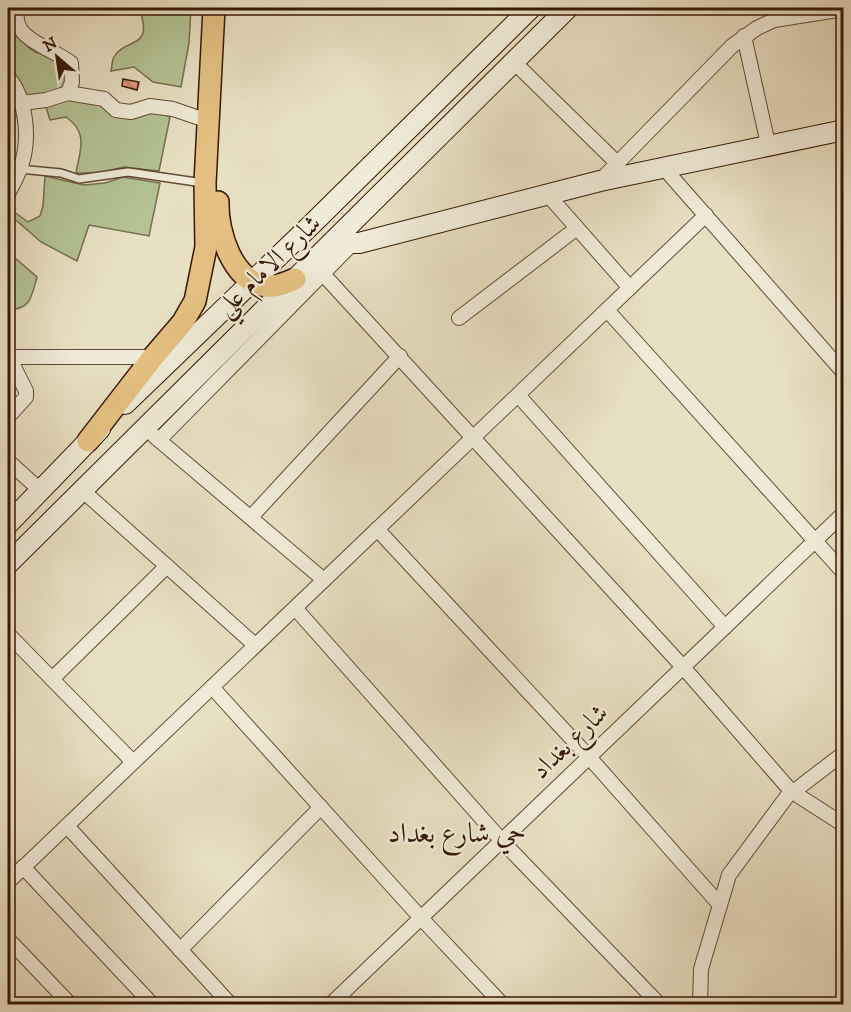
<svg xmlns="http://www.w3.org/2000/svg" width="851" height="1012" viewBox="0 0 851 1012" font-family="'IM FELL DW Pica',Amiri,serif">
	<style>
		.grass { fill: #b4c395; stroke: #766e4d; stroke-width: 1.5 }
		.building { fill: url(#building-back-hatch); stroke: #381805; stroke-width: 1.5 }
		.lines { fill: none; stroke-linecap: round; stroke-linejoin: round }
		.lane-casing { stroke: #644a34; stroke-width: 10 }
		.street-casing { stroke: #644a34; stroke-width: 16 }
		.secondary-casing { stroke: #381805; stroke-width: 22 }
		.primary-casing { stroke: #381805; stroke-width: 24 }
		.lane { stroke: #f0ebd8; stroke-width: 7 }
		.street { stroke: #f0ebd8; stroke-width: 14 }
		.secondary { stroke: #f0ebd8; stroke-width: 20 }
		.primary { stroke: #e4c082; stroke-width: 21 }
		.labels { text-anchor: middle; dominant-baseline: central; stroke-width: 4.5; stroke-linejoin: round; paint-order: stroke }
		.street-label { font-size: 26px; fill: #381805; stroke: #f0ebd8 }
		.quarter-label { font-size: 28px; fill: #381805; stroke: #f0ebd8 }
	</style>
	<defs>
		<pattern id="building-back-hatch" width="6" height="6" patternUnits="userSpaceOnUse" patternTransform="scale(1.5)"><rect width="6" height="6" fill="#e39c80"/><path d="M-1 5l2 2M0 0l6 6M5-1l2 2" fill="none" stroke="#b97e67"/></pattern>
	</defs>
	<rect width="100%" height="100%" fill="#e8e0c3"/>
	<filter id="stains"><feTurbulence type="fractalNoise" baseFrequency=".00333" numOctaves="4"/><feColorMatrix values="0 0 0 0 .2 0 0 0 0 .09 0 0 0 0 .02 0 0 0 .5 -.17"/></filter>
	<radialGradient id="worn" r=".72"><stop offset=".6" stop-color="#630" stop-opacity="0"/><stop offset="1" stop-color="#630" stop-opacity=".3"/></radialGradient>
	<g class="grass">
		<path d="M139 8H191L189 43 181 87 153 82 134 67 111 71C112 67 112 60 114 57 125 37 155 51 139 8Z"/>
		<polygon points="8,13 10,14 13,25 9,30 17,32 28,47 35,52 47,55 67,68 66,84 56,91 27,97 15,75 8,67"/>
		<path d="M68 99 161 113 170 117 159 171 124 167 98 173H76C80 150 89 133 66 117L50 120 46 107Z"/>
		<polygon points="45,176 84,185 105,183 123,177 160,183 149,236 89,225 77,261 41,242 10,215 8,217 8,212 10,209 28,222 40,216 43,206"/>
		<path d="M8 252 37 277C31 298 31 309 8 310Z"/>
	</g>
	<polygon class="building" points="123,79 139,82 137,90 122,86"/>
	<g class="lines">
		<g class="lane-casing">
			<polyline id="lane" points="19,169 61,173 79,179 128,172 203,183"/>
		</g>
		<g class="street-casing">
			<g id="street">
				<path d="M18 8C8 39 53 48 71 63L72 82 68 93"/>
				<polyline points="744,36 768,144"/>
				<polyline points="514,62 617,163"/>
				<path d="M8 77C26 98 30 136 22 163 19 174 13 184 8 194"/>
				<polyline points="22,103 46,100 68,93 104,99 116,110 123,111 131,112 150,106 173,109 208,121"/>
				<polyline points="663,167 844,373"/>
				<polyline points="600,181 732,46 757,28 774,20 844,9"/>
				<polyline points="548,195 630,288"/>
				<polyline points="312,262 683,667 791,791 844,825"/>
				<polyline points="607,310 844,573"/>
				<polyline points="459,318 577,228"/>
				<polyline points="8,357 153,357"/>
				<polyline points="518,395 725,627"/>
				<polyline points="8,417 26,397 26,391 9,357"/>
				<polyline points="154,436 324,580"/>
				<polyline points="159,440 353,243"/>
				<polyline points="8,461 40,490"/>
				<polyline points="82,490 255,645"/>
				<polyline points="251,517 400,356"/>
				<polyline points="377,529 589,757 720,905"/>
				<polyline points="295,608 502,841 659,1004"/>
				<polyline points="8,634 133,762"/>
				<polyline points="52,679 167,566"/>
				<polyline points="212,687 421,918 502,1004"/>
				<polyline points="793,792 844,753"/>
				<polyline points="67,826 230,1004"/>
				<polyline points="23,867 152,1004"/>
				<polyline points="8,882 706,215"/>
				<polyline points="8,939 70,1004"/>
				<polyline points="180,950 321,807"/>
				<polyline points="331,1004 844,513"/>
				<polyline points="700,1004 701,969 729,875 791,791"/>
			</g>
		</g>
		<g class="secondary-casing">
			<g id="secondary">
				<polyline points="337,238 347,243 359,243 600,181 844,130"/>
				<polyline points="125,404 312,224 531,8"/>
				<polyline points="8,524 100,429"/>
				<polyline points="8,564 568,8"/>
			</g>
		</g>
		<g class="primary-casing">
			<g id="primary">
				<path d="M218 202C217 231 232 282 267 286 277 287 286 283 295 279"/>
				<polyline points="88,441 153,357 183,322 195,301 206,247 205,183 214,8"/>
			</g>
		</g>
		<use href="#lane" class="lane"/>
		<use href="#street" class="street"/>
		<use href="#secondary" class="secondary"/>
		<use href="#primary" class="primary"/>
	</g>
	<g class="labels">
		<g class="street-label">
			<text transform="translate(269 266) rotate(-44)">شارع الامام علي</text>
			<text transform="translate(570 742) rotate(-44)">شارع بغداد</text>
		</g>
		<g class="quarter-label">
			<text x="457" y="833">حي شارع بغداد</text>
		</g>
	</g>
	<rect width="851" height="1012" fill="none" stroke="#e8e0c3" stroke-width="30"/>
	<rect x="9" y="9" width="833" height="994" fill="none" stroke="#381805" stroke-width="3"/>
	<rect x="15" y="15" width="821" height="982" fill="none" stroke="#381805" stroke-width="1.5"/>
	<g transform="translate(57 57) rotate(331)" stroke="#f0ebd8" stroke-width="4.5" paint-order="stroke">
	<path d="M0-4.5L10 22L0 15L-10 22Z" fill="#381805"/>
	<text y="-9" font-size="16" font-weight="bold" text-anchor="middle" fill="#381805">N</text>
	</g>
	<rect width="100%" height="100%" filter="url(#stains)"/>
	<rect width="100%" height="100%" fill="url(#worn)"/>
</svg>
